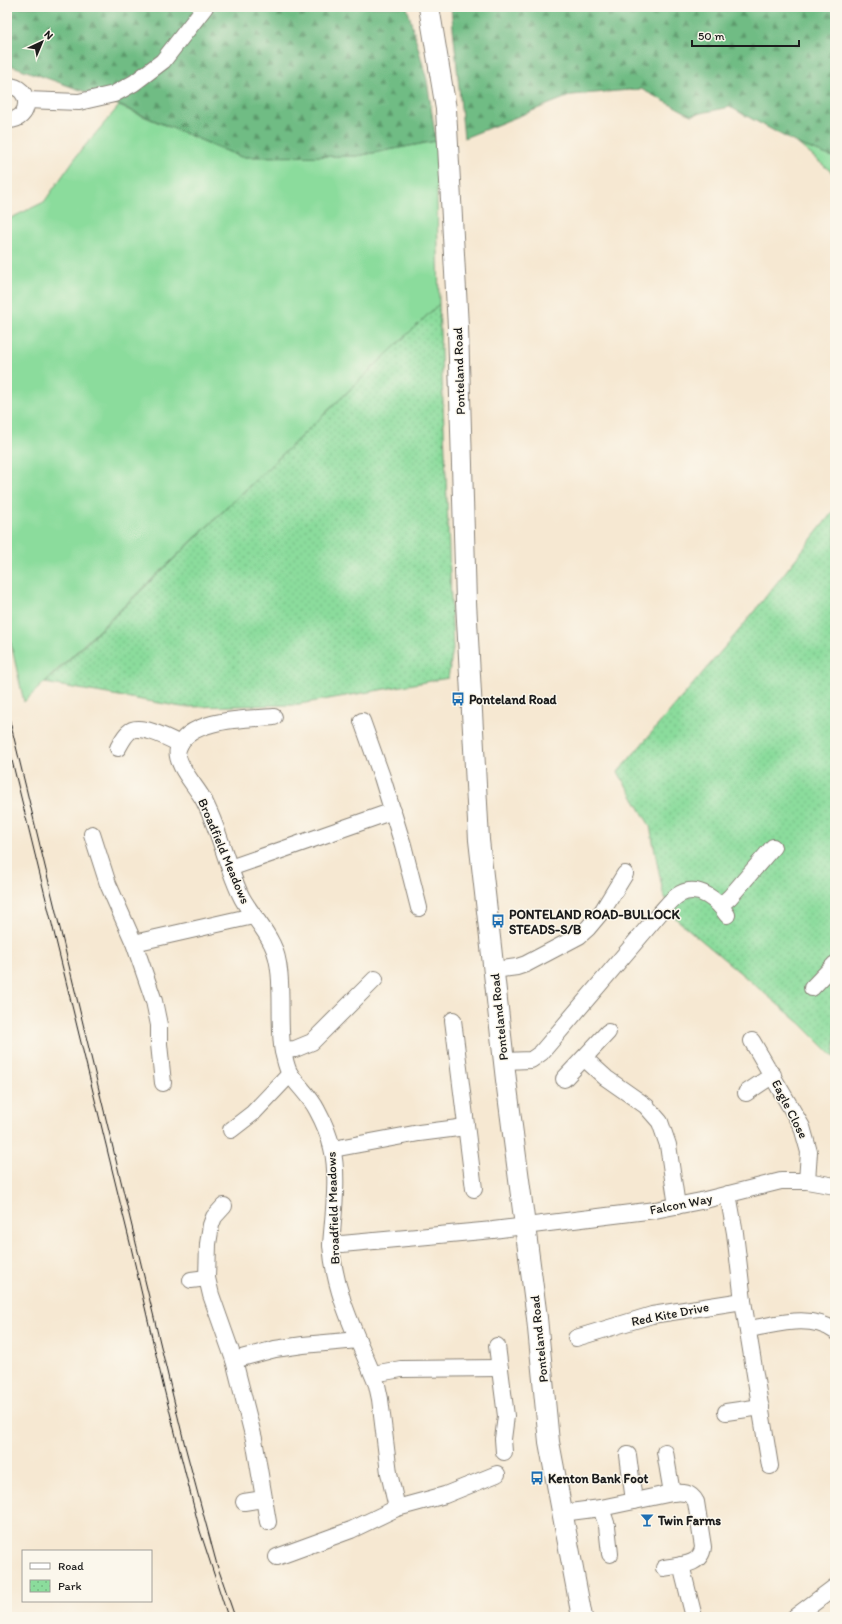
<svg xmlns="http://www.w3.org/2000/svg" width="842" height="1624" viewBox="0 0 842 1624" font-family="Itim,sans-serif">
	<style>
		.grass { fill: #8bdc9c; stroke: #547c5c }
		.forest { fill: url(#forest-firs); stroke: #466c50 }
		.park { fill: url(#park-dots); stroke: #547c5c }
		.lines { fill: none; stroke-linecap: round; stroke-linejoin: round }
		.minor-casing { stroke: #898277; stroke-width: 18 }
		.major-casing { stroke: #898277; stroke-width: 22 }
		.minor { stroke: #fff; stroke-width: 16 }
		.major { stroke: #fff; stroke-width: 20 }
		.tram { stroke: #1c1c1c; stroke-width: 1 }
		.labels { text-anchor: middle; dominant-baseline: central; stroke-width: 3; stroke-linejoin: round; paint-order: stroke }
		.street-label { font-size: 13px; fill: #1c1c1c; stroke: #fbf7ec }
		.poi-label { font-size: 13px; font-weight: bold; fill: #1c1c1c; stroke: #fbf7ec; text-anchor: start }
	</style>
	<defs>
		<pattern id="forest-firs" width="22" height="20" patternUnits="userSpaceOnUse"><rect width="22" height="20" fill="#70bc84"/><path d="M5 1l3.5 6h-7zM16 11l3.5 6h-7z" fill="#5b986b"/></pattern>
		<pattern id="park-dots" width="8" height="8" patternUnits="userSpaceOnUse"><rect width="8" height="8" fill="#8bdc9c"/><path d="M2 2h.1M6 6h.1" fill="none" stroke="#77bc86" stroke-width="1.8" stroke-linecap="round"/></pattern>
	</defs>
	<rect width="100%" height="100%" fill="#fbf7ec"/>
	<filter id="ink" filterUnits="userSpaceOnUse"><feTurbulence type="fractalNoise" baseFrequency=".025" numOctaves="2"/><feDisplacementMap in="SourceGraphic" scale="8" xChannelSelector="R" yChannelSelector="G"/><feConvolveMatrix kernelMatrix="1 2 1 2 8 2 1 2 1" color-interpolation-filters="sRGB"/></filter>
	<filter id="wash" filterUnits="userSpaceOnUse"><feTurbulence type="fractalNoise" baseFrequency=".012" numOctaves="4" result="noise"/><feDisplacementMap in="SourceGraphic" scale="16" xChannelSelector="R" yChannelSelector="G"/><feGaussianBlur stdDeviation="0.9" result="paint"/><feColorMatrix in="noise" values="0 0 0 0 0 0 0 0 0 0 0 0 0 0 0 0 0 1.4 0 .05"/><feComposite in="paint" operator="in"/></filter>
	<g filter="url(#wash)">
		<rect width="100%" height="100%" fill="#f6e8d2"/>
		<g class="grass">
			<polygon points="119,106 241,157 357,156 436,141 439,304 24,702 7,626 7,220 44,202 78,154"/>
			<polygon points="798,144 835,158 835,175"/>
		</g>
		<g class="forest">
			<polygon points="11,7 407,7 427,80 436,141 357,156 241,157 97,96 7,64 7,10"/>
			<polygon points="451,7 835,7 835,158 798,144 730,107 691,115 641,89 572,95 464,138"/>
		</g>
		<g class="park">
			<polygon points="439,304 453,649 448,678 294,705 182,707 45,683"/>
			<polygon points="835,509 835,1058 800,1023 675,918 663,893 650,826 618,772 741,628"/>
		</g>
	</g>
	<g filter="url(#ink)">
		<g class="lines">
			<g class="minor-casing">
				<g id="minor">
					<path d="M7 86C33 85 32 122 7 120"/>
					<polyline points="26,100 79,102 114,94 134,83 163,61 205,7"/>
					<path d="M274 717C249 719 187 718 178 749 174 763 196 786 203 799 220 830 226 866 242 898 251 914 264 927 272 944 286 971 277 1021 283 1052 285 1059 286 1067 290 1074 298 1086 310 1096 317 1110 323 1121 329 1135 332 1148 339 1175 333 1217 331 1245 335 1297 358 1338 377 1385L380 1399 389 1473 397 1508"/>
					<polyline points="362,721 382,777 403,845 419,908"/>
					<path d="M118 748C121 743 124 736 129 732 138 722 170 739 180 744"/>
					<polyline points="92,834 108,884 134,943 154,1001 159,1025 159,1044 163,1083"/>
					<polyline points="230,868 393,811"/>
					<polyline points="721,905 730,897 773,847"/>
					<polyline points="134,943 253,916"/>
					<polyline points="494,970 517,967 526,964 579,936 588,928 603,910 625,874"/>
					<polyline points="812,988 835,964"/>
					<polyline points="453,1020 474,1189"/>
					<polyline points="752,1041 802,1127 809,1152 807,1181"/>
					<polyline points="283,1050 295,1049 312,1042 375,979"/>
					<polyline points="584,1058 606,1078 646,1106 660,1122 668,1145 677,1206"/>
					<path d="M504 1061 531 1060 541 1053 660 913C666 907 672 898 680 894 699 884 718 901 727 915"/>
					<polyline points="564,1079 608,1032"/>
					<polyline points="746,1093 773,1075"/>
					<polyline points="231,1130 253,1113 290,1074"/>
					<polyline points="333,1149 419,1133 466,1127"/>
					<polyline points="728,1194 735,1233 743,1301 770,1466"/>
					<polyline points="224,1206 214,1217 211,1225 208,1244 207,1278 211,1295 234,1360 254,1439 268,1522"/>
					<polyline points="331,1245 493,1230 655,1210 701,1201 781,1181 807,1181 835,1186"/>
					<polyline points="191,1280 207,1278"/>
					<path d="M748 1329C776 1325 809 1313 835 1331"/>
					<polyline points="576,1338 652,1315 743,1301"/>
					<polyline points="497,1346 506,1416 503,1439 504,1452"/>
					<polyline points="234,1360 275,1349 303,1345 358,1340"/>
					<polyline points="373,1374 401,1369 500,1368"/>
					<polyline points="726,1412 761,1407"/>
					<polyline points="665,1452 672,1493"/>
					<polyline points="628,1455 634,1501"/>
					<polyline points="244,1502 264,1499"/>
					<polyline points="601,1508 607,1526 610,1554"/>
					<path d="M562 1513 601 1508 672 1493C683 1492 691 1492 696 1502L703 1547C701 1566 679 1565 664 1568"/>
					<polyline points="277,1557 351,1530 397,1508 445,1495 497,1474"/>
					<polyline points="681,1565 694,1617"/>
					<polyline points="795,1617 835,1587"/>
				</g>
			</g>
			<g class="major-casing">
				<polyline id="major" points="429,7 446,109 458,327 466,602 479,840 506,1080 537,1318 549,1442 582,1617"/>
			</g>
			<use href="#minor" class="minor"/>
			<use href="#major" class="major"/>
			<g class="tram">
				<polyline points="7,709 185,1446 217,1565 235,1617"/>
				<polyline points="7,740 130,1243 164,1389 200,1531 228,1617"/>
			</g>
		</g>
	</g>
	<defs>
		<g id="bus-bare" transform="scale(1.08)"><path d="M-5-6H5V4H4V6H2V4H-2V6H-4V4H-5ZM-3.5-4V0h7V-4ZM-3.5 1.2v1.5H-2V1.2ZM2 1.2v1.5H3.5V1.2Z" fill="#1f6fb2" stroke="#fbf7ec" stroke-width="2.5" paint-order="stroke"/></g>
		<g id="bar-bare" transform="scale(1.08)"><path d="M-6-5H6L.8 .8V4.5H3.5V6h-7V4.5H-.8V.8Z" fill="#1f6fb2" stroke="#fbf7ec" stroke-width="2.5" paint-order="stroke"/></g>
	</defs>
	<g fill-rule="evenodd">
		<use href="#bus-bare" x="458" y="699"/>
		<use href="#bus-bare" x="498" y="921"/>
		<use href="#bus-bare" x="537" y="1478"/>
		<use href="#bar-bare" x="647" y="1520"/>
	</g>
	<g class="labels">
		<g class="street-label">
			<text transform="translate(459 371) rotate(-92)">Ponteland Road</text>
			<text transform="translate(224 851) rotate(67)">Broadfield Meadows</text>
			<text transform="translate(499 1017) rotate(-96)">Ponteland Road</text>
			<text transform="translate(790 1109) rotate(63)">Eagle Close</text>
			<text transform="translate(681 1204) rotate(-11)">Falcon Way</text>
			<text transform="translate(333 1208) rotate(-92)">Broadfield Meadows</text>
			<text transform="translate(670 1314) rotate(-11)">Red Kite Drive</text>
			<text transform="translate(539 1339) rotate(-96)">Ponteland Road</text>
		</g>
		<g class="poi-label">
			<text x="469" y="699">Ponteland Road</text>
			<text x="509" y="914">PONTELAND ROAD-BULLOCK<tspan x="509" dy="15">STEADS-S/B</tspan></text>
			<text x="548" y="1478">Kenton Bank Foot</text>
			<text x="658" y="1520">Twin Farms</text>
		</g>
	</g>
	<rect width="842" height="1624" fill="none" stroke="#fbf7ec" stroke-width="24"/>
	<rect x="22" y="1550" width="130" height="52" fill="#fbf7ec" stroke="#a29f99"/>
	<rect x="30" y="1563" width="20" height="6" fill="#ffffff" stroke="#a29f99"/>
	<text x="58" y="1570" font-size="12" fill="#1c1c1c">Road</text>
	<rect x="30" y="1580" width="20" height="12" fill="url(#park-dots)" stroke="#a29f99"/>
	<text x="58" y="1590" font-size="12" fill="#1c1c1c">Park</text>
	<g transform="translate(42 42) rotate(44)" stroke="#fbf7ec" stroke-width="3" paint-order="stroke">
	<path d="M0-3L7 15L0 10L-7 15Z" fill="#1c1c1c"/>
	<text y="-6" font-size="11" font-weight="bold" text-anchor="middle" fill="#1c1c1c">N</text>
	</g>
	<path d="M692 40v6h107v-6" fill="none" stroke="#1c1c1c" stroke-width="2"/>
	<text x="698" y="40" font-size="12" fill="#1c1c1c" stroke="#fbf7ec" stroke-width="3" paint-order="stroke">50 m</text>
</svg>
